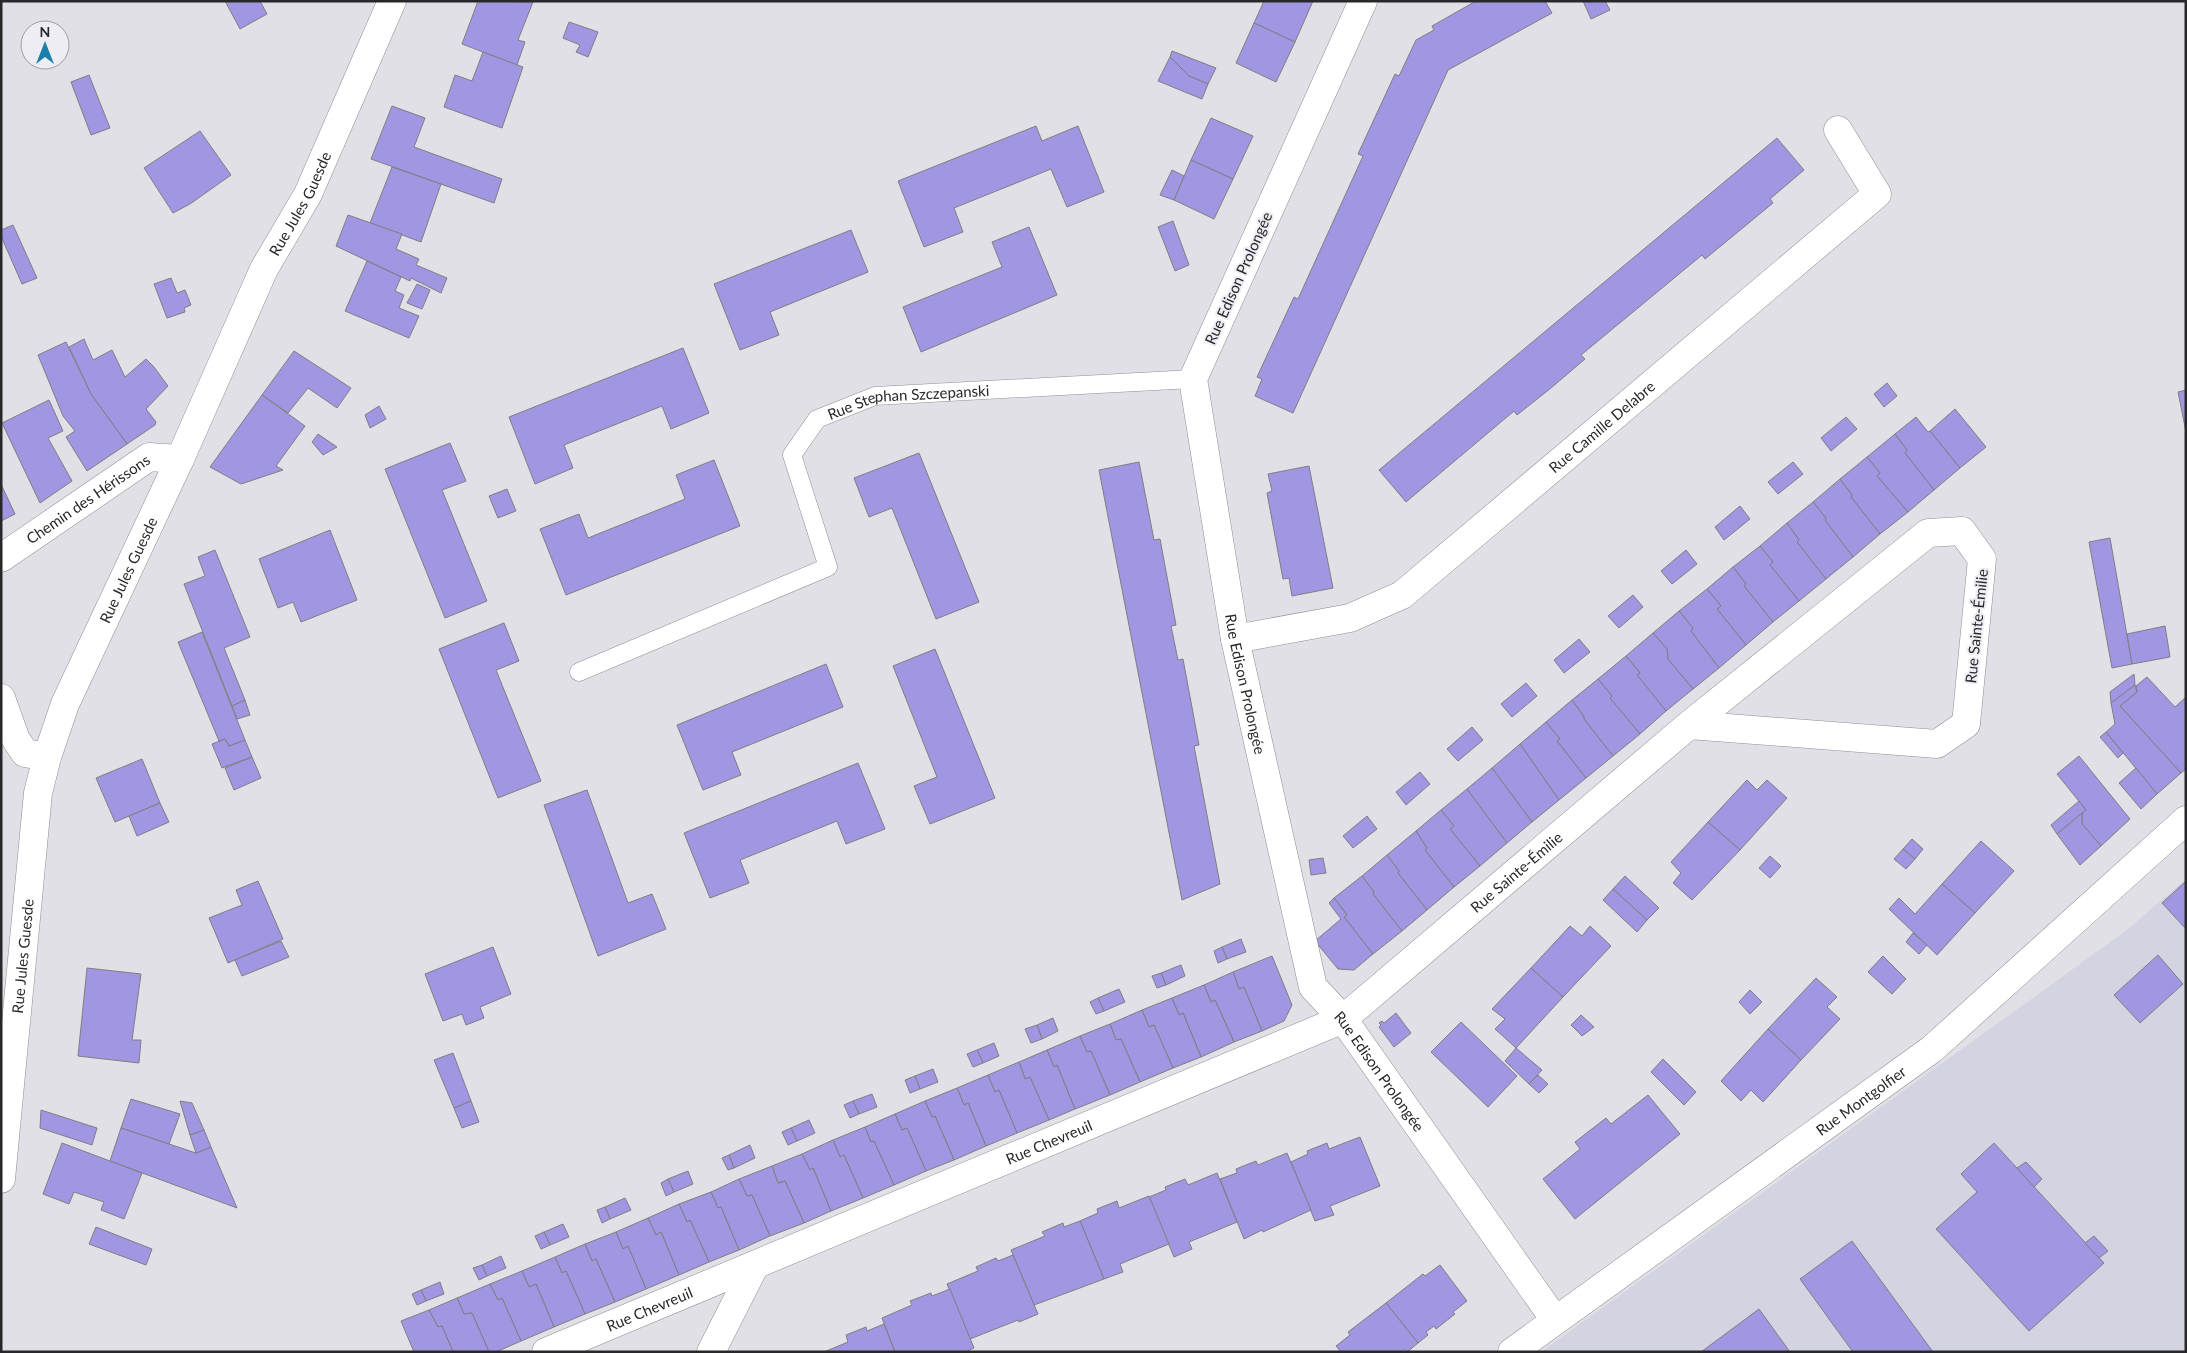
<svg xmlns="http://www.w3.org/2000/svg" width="2187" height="1353" viewBox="0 0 2187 1353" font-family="Lato,sans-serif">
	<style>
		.built { fill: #d4d3e1 }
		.building { fill: #a196e1; stroke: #7f7e84 }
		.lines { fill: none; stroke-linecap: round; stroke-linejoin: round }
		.service-casing { stroke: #8f8f94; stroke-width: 19 }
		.minor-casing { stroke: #8f8f94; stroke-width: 29 }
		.tertiary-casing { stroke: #8f8f94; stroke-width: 29 }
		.service { stroke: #fff; stroke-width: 18 }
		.minor { stroke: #fff; stroke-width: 28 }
		.tertiary { stroke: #fff; stroke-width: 28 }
		.labels { text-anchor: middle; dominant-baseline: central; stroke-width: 4; stroke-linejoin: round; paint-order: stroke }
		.street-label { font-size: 15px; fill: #28282a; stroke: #eeedf3 }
	</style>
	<rect width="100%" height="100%" fill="#e1e0e6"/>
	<polygon class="built" points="2186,879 2186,1352 1541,1352 2127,930"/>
	<g class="building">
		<polygon points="225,1 260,1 267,14 240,29"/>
		<polygon points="478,1 533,2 518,40 525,42 517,65 462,44"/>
		<polygon points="1264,1 1313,1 1295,42 1254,23"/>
		<polygon points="1476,1 1545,1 1552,13 1448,70 1293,413 1255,396 1262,379 1257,377 1294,297 1298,299 1363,156 1358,154 1395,74 1399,76 1416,40 1434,30 1432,26"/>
		<polygon points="1583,1 1605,1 1610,10 1591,19"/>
		<polygon points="569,22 598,32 588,57 576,52 580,45 563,38"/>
		<polygon points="1254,23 1295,42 1276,82 1236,63"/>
		<polygon points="1172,51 1216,68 1208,84 1189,76 1170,57"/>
		<polygon points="483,52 523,67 502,128 444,107 455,75 472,81"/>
		<polygon points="1170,57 1189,76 1208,84 1202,99 1158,81"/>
		<polygon points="89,75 110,128 91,135 71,82"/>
		<polygon points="392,106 425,118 414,147 502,179 494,203 371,159"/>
		<polygon points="1211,118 1253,136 1233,179 1191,160"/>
		<polygon points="1036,126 1042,141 1078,126 1104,192 1067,207 1051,169 954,208 963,232 924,247 898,181"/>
		<polygon points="200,131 231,175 190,204 173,213 144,168"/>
		<polygon points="1777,138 1804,170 1770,199 1773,203 1705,259 1702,255 1581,355 1585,359 1551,388 1517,415 1514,411 1406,502 1379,470"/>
		<polygon points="1191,160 1233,179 1214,219 1174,200"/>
		<polygon points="392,167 441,184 421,242 370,223"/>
		<polygon points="1172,170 1184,176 1174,200 1160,195"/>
		<polygon points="348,215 402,234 396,249 419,259 416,265 447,278 441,293 411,278 410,281 336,246"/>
		<polygon points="1173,221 1189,265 1175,271 1158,227"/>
		<polygon points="13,225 37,278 22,284 1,236 1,230"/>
		<polygon points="1029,227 1057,295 921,352 903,307 1002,267 992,242"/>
		<polygon points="851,230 868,272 770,312 779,335 740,350 714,284"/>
		<polygon points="367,261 401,277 395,291 404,295 399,308 419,316 409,338 345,311"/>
		<polygon points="171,278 177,293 185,290 191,305 184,308 185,312 167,318 154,284"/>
		<polygon points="417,284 430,290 422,309 407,303"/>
		<polygon points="84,339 93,360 112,350 125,377 146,359 154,367 168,386 146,409 156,422 155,425 127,444 91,394 69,347"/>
		<polygon points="66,342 91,394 127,444 87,471 66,437 75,431 63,416 38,355"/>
		<polygon points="683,348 709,413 671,429 662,406 564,445 573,468 535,484 509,417"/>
		<polygon points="294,351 351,388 337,408 308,388 288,413 262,395"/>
		<polygon points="1887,383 1897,396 1884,407 1874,394"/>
		<polygon points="2186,390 2186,432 2178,392"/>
		<polygon points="262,395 305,426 276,466 283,470 241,484 210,467"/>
		<polygon points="49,400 63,431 48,438 72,481 40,503 2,423"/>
		<polygon points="379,406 386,419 370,428 365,415"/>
		<polygon points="1955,409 1986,447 1960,468 1930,431"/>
		<polygon points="1846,417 1857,429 1831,451 1821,438"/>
		<polygon points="1916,417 1928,432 1930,431 1960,468 1934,490 1905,453 1907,450 1895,434"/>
		<polygon points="318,434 337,447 323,455 312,442"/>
		<polygon points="1895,434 1907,450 1905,453 1934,490 1908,512 1877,476 1880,473 1867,457"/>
		<polygon points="450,443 466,481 442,490 487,601 445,618 385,469"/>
		<polygon points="919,453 979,602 936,619 892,508 869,517 854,478"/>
		<polygon points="1867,457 1880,473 1877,476 1908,512 1880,534 1851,497 1852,495 1840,479"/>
		<polygon points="714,460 740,526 566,595 540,529 579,514 588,538 685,499 676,475"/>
		<polygon points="1139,462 1154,540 1160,539 1176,625 1171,626 1178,660 1183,659 1199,745 1194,746 1220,884 1182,900 1099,470"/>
		<polygon points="1793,462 1803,474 1778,494 1768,482"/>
		<polygon points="1309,466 1333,588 1292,596 1289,578 1283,579 1267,493 1272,491 1268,474"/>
		<polygon points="1840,479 1852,495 1851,497 1880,534 1853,557 1825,520 1826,518 1813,502"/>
		<polygon points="1,484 15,514 1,521"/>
		<polygon points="507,489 516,511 498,518 489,496"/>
		<polygon points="1813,502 1826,518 1825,520 1853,557 1826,579 1797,542 1799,540 1787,523"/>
		<polygon points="1740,506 1750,519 1724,540 1715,527"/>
		<polygon points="1787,523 1799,540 1797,542 1826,579 1799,601 1770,565 1773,562 1760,546"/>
		<polygon points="330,530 357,600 301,622 293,602 278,608 259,559"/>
		<polygon points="2110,538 2132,664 2112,668 2089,542"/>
		<polygon points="1760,546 1773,562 1770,565 1799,601 1773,622 1744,586 1746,584 1733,567"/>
		<polygon points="215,550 250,637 224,648 245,700 232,706 184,584 205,576 198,557"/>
		<polygon points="1686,550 1697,564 1672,584 1661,571"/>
		<polygon points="1733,567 1746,584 1744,586 1773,622 1746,645 1717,609 1721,606 1707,589"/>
		<polygon points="1707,589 1721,606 1717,609 1746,645 1719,668 1691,631 1693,628 1679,611"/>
		<polygon points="1633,595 1643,607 1619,628 1608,616"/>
		<polygon points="1679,611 1693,628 1691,631 1719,668 1693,689 1668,659 1667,649 1653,633"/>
		<polygon points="504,623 519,661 496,670 541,781 498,798 439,649"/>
		<polygon points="2165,626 2170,657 2132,664 2127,634"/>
		<polygon points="202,632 245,740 229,746 225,739 219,741 178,642"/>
		<polygon points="1653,633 1667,649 1668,659 1693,689 1666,711 1637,675 1640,673 1626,656"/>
		<polygon points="1579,639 1590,652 1564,673 1554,660"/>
		<polygon points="935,649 995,798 930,824 914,786 937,777 893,666"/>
		<polygon points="1626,656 1640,673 1637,675 1666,711 1640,734 1610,698 1612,696 1598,679"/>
		<polygon points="826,664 843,707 732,752 741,775 703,790 677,725"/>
		<polygon points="2134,674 2135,685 2111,703 2110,692"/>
		<polygon points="2147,677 2175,707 2186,697 2186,769 2181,773 2120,706 2137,692 2136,686"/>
		<polygon points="1598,679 1612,696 1610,698 1640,734 1613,756 1584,719 1584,717 1572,700"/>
		<polygon points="1526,683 1537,696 1512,717 1501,704"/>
		<polygon points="2135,685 2137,692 2120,706 2181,773 2157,794 2106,732 2115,724 2111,703"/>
		<polygon points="245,700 250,715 237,719 232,706"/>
		<polygon points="1572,700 1584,717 1584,719 1613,756 1586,778 1557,741 1560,739 1546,722"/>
		<polygon points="1546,722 1560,739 1557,741 1586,778 1559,800 1520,744"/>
		<polygon points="1472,727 1483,740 1458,761 1447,749"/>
		<polygon points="2106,732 2123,753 2118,758 2100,737"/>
		<polygon points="225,739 229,746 245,740 252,757 222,768 212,744"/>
		<polygon points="1520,744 1559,800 1532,822 1492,768"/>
		<polygon points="2079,756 2130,819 2101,846 2082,824 2082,813 2086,810 2057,774"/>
		<polygon points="252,757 261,778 234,790 225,768"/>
		<polygon points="142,759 160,803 115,822 96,778"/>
		<polygon points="858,763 885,829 846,844 837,821 740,860 749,883 710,898 684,833"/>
		<polygon points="1492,768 1532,822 1507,843 1467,789"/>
		<polygon points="2136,768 2157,794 2141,809 2119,783"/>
		<polygon points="1420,772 1430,784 1406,805 1396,792"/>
		<polygon points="1747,780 1757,790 1767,780 1787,798 1740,850 1708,822"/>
		<polygon points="1467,789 1507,843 1480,866 1450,829 1454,826 1441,810"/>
		<polygon points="587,790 628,903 652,894 666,929 598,956 544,805"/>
		<polygon points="2079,801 2086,810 2057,834 2051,825"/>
		<polygon points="160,803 169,822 137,836 129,816"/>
		<polygon points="1441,810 1454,826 1450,829 1480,866 1454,887 1425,850 1427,848 1416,831"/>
		<polygon points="2082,813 2082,824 2101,846 2080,865 2057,834"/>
		<polygon points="1367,816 1377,829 1353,848 1343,836"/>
		<polygon points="1708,822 1740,850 1692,900 1673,883 1681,873 1671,862"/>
		<polygon points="1416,831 1427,848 1425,850 1454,887 1427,910 1398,873 1399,871 1387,855"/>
		<polygon points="1912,839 1923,849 1915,859 1903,849"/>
		<polygon points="1981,841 2014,871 1975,913 1942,884"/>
		<polygon points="1903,849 1915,859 1906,869 1894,859"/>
		<polygon points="1387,855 1399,871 1398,873 1427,910 1402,931 1373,894 1374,892 1362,876"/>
		<polygon points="1770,856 1781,866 1770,878 1759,868"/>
		<polygon points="1323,858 1326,873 1311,875 1309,860"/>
		<polygon points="1362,876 1374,892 1373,894 1402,931 1373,954 1344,917 1347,915 1334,898"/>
		<polygon points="1625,876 1659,908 1647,920 1613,889"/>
		<polygon points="258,881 283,939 228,963 209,918 242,905 236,890"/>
		<polygon points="2186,881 2186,929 2162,903"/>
		<polygon points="1942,884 1975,913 1937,955 1889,909 1899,898 1915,914"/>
		<polygon points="1613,889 1647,920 1637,932 1603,900"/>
		<polygon points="1334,898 1347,915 1344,917 1373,954 1354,970 1338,969 1315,941 1341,919 1329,903"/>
		<polygon points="1570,926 1582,936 1590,926 1611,946 1563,997 1531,968"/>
		<polygon points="1913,933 1927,945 1919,954 1906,942"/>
		<polygon points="1241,939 1246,952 1227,959 1222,947"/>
		<polygon points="281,941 289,957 242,976 235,960"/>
		<polygon points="493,947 511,994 480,1007 484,1018 466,1025 462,1014 443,1021 425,974"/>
		<polygon points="1222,947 1227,959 1218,963 1214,951"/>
		<polygon points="2158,955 2183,984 2140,1023 2114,995"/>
		<polygon points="1272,956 1292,1005 1284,1021 1262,1031 1244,987 1239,989 1233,972"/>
		<polygon points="1883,956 1906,979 1892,994 1868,972"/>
		<polygon points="1181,965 1185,976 1166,985 1161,973"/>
		<polygon points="87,968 141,974 132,1040 141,1040 139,1063 78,1056"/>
		<polygon points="1531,968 1563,997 1516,1048 1495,1029 1505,1019 1492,1009"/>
		<polygon points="1233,972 1239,989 1244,987 1262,1031 1234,1042 1215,1000 1211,1002 1204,985"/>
		<polygon points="1161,973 1166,985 1157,988 1152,976"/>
		<polygon points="1816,978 1837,997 1827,1007 1840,1019 1801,1060 1768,1029"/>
		<polygon points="1204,985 1211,1002 1215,1000 1234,1042 1201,1057 1183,1013 1179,1015 1172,998"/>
		<polygon points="1119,989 1125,1002 1104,1011 1098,998"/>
		<polygon points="1750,990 1762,1002 1750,1014 1739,1002"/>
		<polygon points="1098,998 1104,1011 1096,1014 1090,1002"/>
		<polygon points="1172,998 1179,1015 1183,1013 1201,1057 1173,1068 1154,1025 1149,1027 1142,1010"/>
		<polygon points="1142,1010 1149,1027 1154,1025 1173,1068 1140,1082 1121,1039 1116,1040 1110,1024"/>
		<polygon points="1396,1013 1411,1033 1394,1047 1379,1027 1381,1025 1379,1023 1382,1021 1384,1023"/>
		<polygon points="1581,1015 1594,1027 1582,1036 1571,1025"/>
		<polygon points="1053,1018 1058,1031 1042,1039 1037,1025"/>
		<polygon points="1461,1022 1517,1076 1488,1107 1431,1052"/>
		<polygon points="1110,1024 1116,1040 1121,1039 1140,1082 1110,1095 1091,1051 1087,1052 1080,1036"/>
		<polygon points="1037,1025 1042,1039 1031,1043 1025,1029"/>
		<polygon points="1768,1029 1801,1060 1763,1102 1751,1090 1741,1101 1721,1081"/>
		<polygon points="1080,1036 1087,1052 1091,1051 1110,1095 1075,1109 1057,1065 1054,1067 1047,1050"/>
		<polygon points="994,1043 999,1056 983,1063 977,1050"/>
		<polygon points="1516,1048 1542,1070 1529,1084 1505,1061"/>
		<polygon points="977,1050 983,1063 973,1067 967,1054"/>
		<polygon points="1047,1050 1054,1067 1057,1065 1075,1109 1049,1120 1030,1077 1025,1079 1019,1062"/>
		<polygon points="453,1053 471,1101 454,1108 434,1060"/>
		<polygon points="1663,1059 1696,1092 1684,1105 1651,1072"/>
		<polygon points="1019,1062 1025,1079 1030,1077 1049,1120 1017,1133 999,1090 995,1092 988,1075"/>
		<polygon points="933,1069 938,1082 920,1089 915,1076"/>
		<polygon points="988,1075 995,1092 999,1090 1017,1133 986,1146 968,1103 964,1105 957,1088"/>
		<polygon points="1538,1075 1548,1084 1539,1093 1529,1084"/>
		<polygon points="915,1076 920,1089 910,1093 905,1080"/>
		<polygon points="957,1088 964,1105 968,1103 986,1146 954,1160 935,1116 932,1117 925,1101"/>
		<polygon points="872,1094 877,1107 859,1114 853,1101"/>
		<polygon points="1648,1095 1680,1134 1575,1219 1543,1179 1580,1149 1575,1142 1606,1118 1611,1124"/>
		<polygon points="131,1099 180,1114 169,1144 121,1128"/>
		<polygon points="180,1101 192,1103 204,1130 190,1135"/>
		<polygon points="471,1101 479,1122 462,1128 454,1108"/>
		<polygon points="853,1101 859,1114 850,1118 844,1105"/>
		<polygon points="925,1101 932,1117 935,1116 954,1160 926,1171 907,1128 902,1130 895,1114"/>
		<polygon points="41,1110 97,1128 92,1145 40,1128"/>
		<polygon points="895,1114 902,1130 907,1128 926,1171 894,1185 874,1141 871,1142 865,1127"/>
		<polygon points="809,1120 815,1133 797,1141 791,1128"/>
		<polygon points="865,1127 871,1142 874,1141 894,1185 863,1198 844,1155 840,1157 833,1140"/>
		<polygon points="121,1128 196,1153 211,1147 237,1208 110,1161"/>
		<polygon points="791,1128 797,1141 788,1145 782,1132"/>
		<polygon points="204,1130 211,1147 196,1153 190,1135"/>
		<polygon points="1360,1137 1380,1186 1330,1206 1334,1215 1315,1221 1291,1162 1308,1154 1307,1151 1327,1143 1329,1149"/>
		<polygon points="833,1140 840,1157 844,1155 863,1198 831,1211 813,1168 810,1170 802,1154"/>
		<polygon points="62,1143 142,1173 124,1219 101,1210 104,1202 74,1192 69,1204 43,1194"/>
		<polygon points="1994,1143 2104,1263 2029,1331 1936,1229 1977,1192 1961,1174"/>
		<polygon points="750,1145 755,1158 734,1168 729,1155"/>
		<polygon points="1287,1153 1311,1210 1263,1232 1262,1230 1244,1239 1220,1179 1237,1173 1236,1169 1256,1161 1258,1165"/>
		<polygon points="802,1154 810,1170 813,1168 831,1211 804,1223 785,1181 778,1183 772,1166"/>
		<polygon points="729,1155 734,1168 728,1170 722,1158"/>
		<polygon points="2026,1162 2042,1179 2034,1187 2017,1168"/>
		<polygon points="772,1166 778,1183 785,1181 804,1223 770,1236 752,1195 747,1196 739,1179"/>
		<polygon points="688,1171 693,1184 674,1192 668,1179"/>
		<polygon points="1217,1173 1237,1222 1189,1242 1192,1249 1174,1257 1149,1197 1166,1190 1165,1187 1185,1179 1188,1185"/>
		<polygon points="668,1179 674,1192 666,1196 661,1183"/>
		<polygon points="739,1179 747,1196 752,1195 770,1236 739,1250 721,1207 718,1208 711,1192"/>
		<polygon points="711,1192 718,1208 721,1207 739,1250 709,1262 690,1220 687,1222 679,1204"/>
		<polygon points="1149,1196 1169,1244 1120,1264 1123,1272 1104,1279 1080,1221 1098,1213 1097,1209 1117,1201 1119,1208"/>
		<polygon points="625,1198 631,1210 610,1219 605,1207"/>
		<polygon points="679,1204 687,1222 690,1220 709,1262 679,1275 661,1232 656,1235 648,1218"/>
		<polygon points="605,1207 610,1219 602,1223 597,1210"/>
		<polygon points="648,1218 656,1235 661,1232 679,1275 646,1289 628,1246 623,1249 616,1232"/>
		<polygon points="1080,1221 1104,1279 1034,1305 1011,1250 1045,1236 1042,1232 1063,1223 1064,1227"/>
		<polygon points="563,1224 569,1237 550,1245 544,1232"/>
		<polygon points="96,1227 152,1249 146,1265 89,1244"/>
		<polygon points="544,1232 550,1245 541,1249 535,1236"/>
		<polygon points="616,1232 623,1249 628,1246 646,1289 615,1302 596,1259 592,1261 585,1244"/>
		<polygon points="2094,1236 2108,1251 2099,1258 2085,1243"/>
		<polygon points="1852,1241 1933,1352 1853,1352 1800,1279"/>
		<polygon points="585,1244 592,1261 596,1259 615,1302 585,1314 566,1271 562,1273 555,1257"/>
		<polygon points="1013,1255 1038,1314 1019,1322 1018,1320 970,1339 947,1284 978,1271 976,1267 996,1258 998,1261"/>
		<polygon points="501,1256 506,1268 487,1276 482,1265"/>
		<polygon points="555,1257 562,1273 566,1271 585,1314 554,1327 536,1284 529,1287 522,1271"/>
		<polygon points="482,1265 487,1276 479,1280 473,1268"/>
		<polygon points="1440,1265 1467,1301 1453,1312 1455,1314 1436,1329 1434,1326 1426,1332 1428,1335 1418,1343 1386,1303 1423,1274 1425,1276"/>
		<polygon points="522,1271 529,1287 536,1284 554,1327 521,1341 502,1298 498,1300 490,1284"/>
		<polygon points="440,1282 444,1294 426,1301 421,1290"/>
		<polygon points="490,1284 498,1300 502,1298 521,1341 496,1352 489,1352 472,1313 464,1314 457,1298"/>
		<polygon points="950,1289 974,1348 965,1352 895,1352 882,1318 912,1305 910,1301 931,1293 932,1296"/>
		<polygon points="421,1290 426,1301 417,1305 412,1294"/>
		<polygon points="457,1298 464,1314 472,1313 489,1352 453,1352 442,1326 438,1327 429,1310"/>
		<polygon points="1386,1303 1418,1343 1407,1352 1404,1349 1401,1352 1341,1352 1336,1346 1350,1335 1348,1332"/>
		<polygon points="1759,1309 1790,1352 1701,1352"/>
		<polygon points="429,1310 438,1327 442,1326 453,1352 414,1352 401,1321"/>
		<polygon points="884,1324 895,1352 824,1352 848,1342 846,1335 866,1327 867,1331"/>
	</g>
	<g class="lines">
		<g class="service-casing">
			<g id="service">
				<path id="s1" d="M579 672 828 567 792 455 817 419 875 396 1193 379"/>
			</g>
		</g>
		<g class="minor-casing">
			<g id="minor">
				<path id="s2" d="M1363 1 1193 379 1235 639 1313 987 1343 1019 1555 1320"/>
				<path id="s3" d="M1 558 149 457 180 459"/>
				<path id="s4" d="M1235 639 1350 618 1402 595 1877 194 1838 130"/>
				<polyline points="1,698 16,740 25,753 47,757"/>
				<path id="s5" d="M546 1352 1343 1019 1689 725 1928 533 1962 531 1982 559 1966 724 1937 744 1689 725"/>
				<polyline points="711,1352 755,1265"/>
			</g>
		</g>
		<g class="tertiary-casing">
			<g id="tertiary">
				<path id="s6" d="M1 1179 38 793 47 757 65 704 180 459 264 269 308 194 392 1"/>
				<path id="s7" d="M1512 1352 1932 1049 2186 820"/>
			</g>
		</g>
		<use href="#service" class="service"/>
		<use href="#minor" class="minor"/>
		<use href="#tertiary" class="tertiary"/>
	</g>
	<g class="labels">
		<g class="street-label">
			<text stroke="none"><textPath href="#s6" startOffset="1034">Rue Jules Guesde</textPath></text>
			<text transform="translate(1238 278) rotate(-66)">Rue Edison Prolongée</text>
			<text stroke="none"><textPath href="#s1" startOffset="526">Rue Stephan Szczepanski</textPath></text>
			<text stroke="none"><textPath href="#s4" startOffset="435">Rue Camille Delabre</textPath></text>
			<text stroke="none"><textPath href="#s3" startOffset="105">Chemin des Hérissons</textPath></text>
			<text stroke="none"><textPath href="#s6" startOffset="629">Rue Jules Guesde</textPath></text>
			<text transform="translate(1976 626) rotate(-84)">Rue Sainte-Émilie</text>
			<text stroke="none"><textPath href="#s2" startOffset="724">Rue Edison Prolongée</textPath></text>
			<text stroke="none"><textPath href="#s5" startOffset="1091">Rue Sainte-Émilie</textPath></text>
			<text stroke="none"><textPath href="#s6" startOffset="224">Rue Jules Guesde</textPath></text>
			<text stroke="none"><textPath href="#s2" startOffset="1142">Rue Edison Prolongée</textPath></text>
			<text stroke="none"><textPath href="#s7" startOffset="430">Rue Montgolfier</textPath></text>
			<text stroke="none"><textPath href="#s5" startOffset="545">Rue Chevreuil</textPath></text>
			<text stroke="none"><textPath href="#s5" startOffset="112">Rue Chevreuil</textPath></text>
		</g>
	</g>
	<rect width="2187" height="1353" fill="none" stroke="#28282a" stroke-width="5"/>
	<g transform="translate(45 45)"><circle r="24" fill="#eeedf3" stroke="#9f9ea3"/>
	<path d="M0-4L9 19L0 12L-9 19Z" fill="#1c7faa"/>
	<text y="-8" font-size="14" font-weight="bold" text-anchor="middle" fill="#28282a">N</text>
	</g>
</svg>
